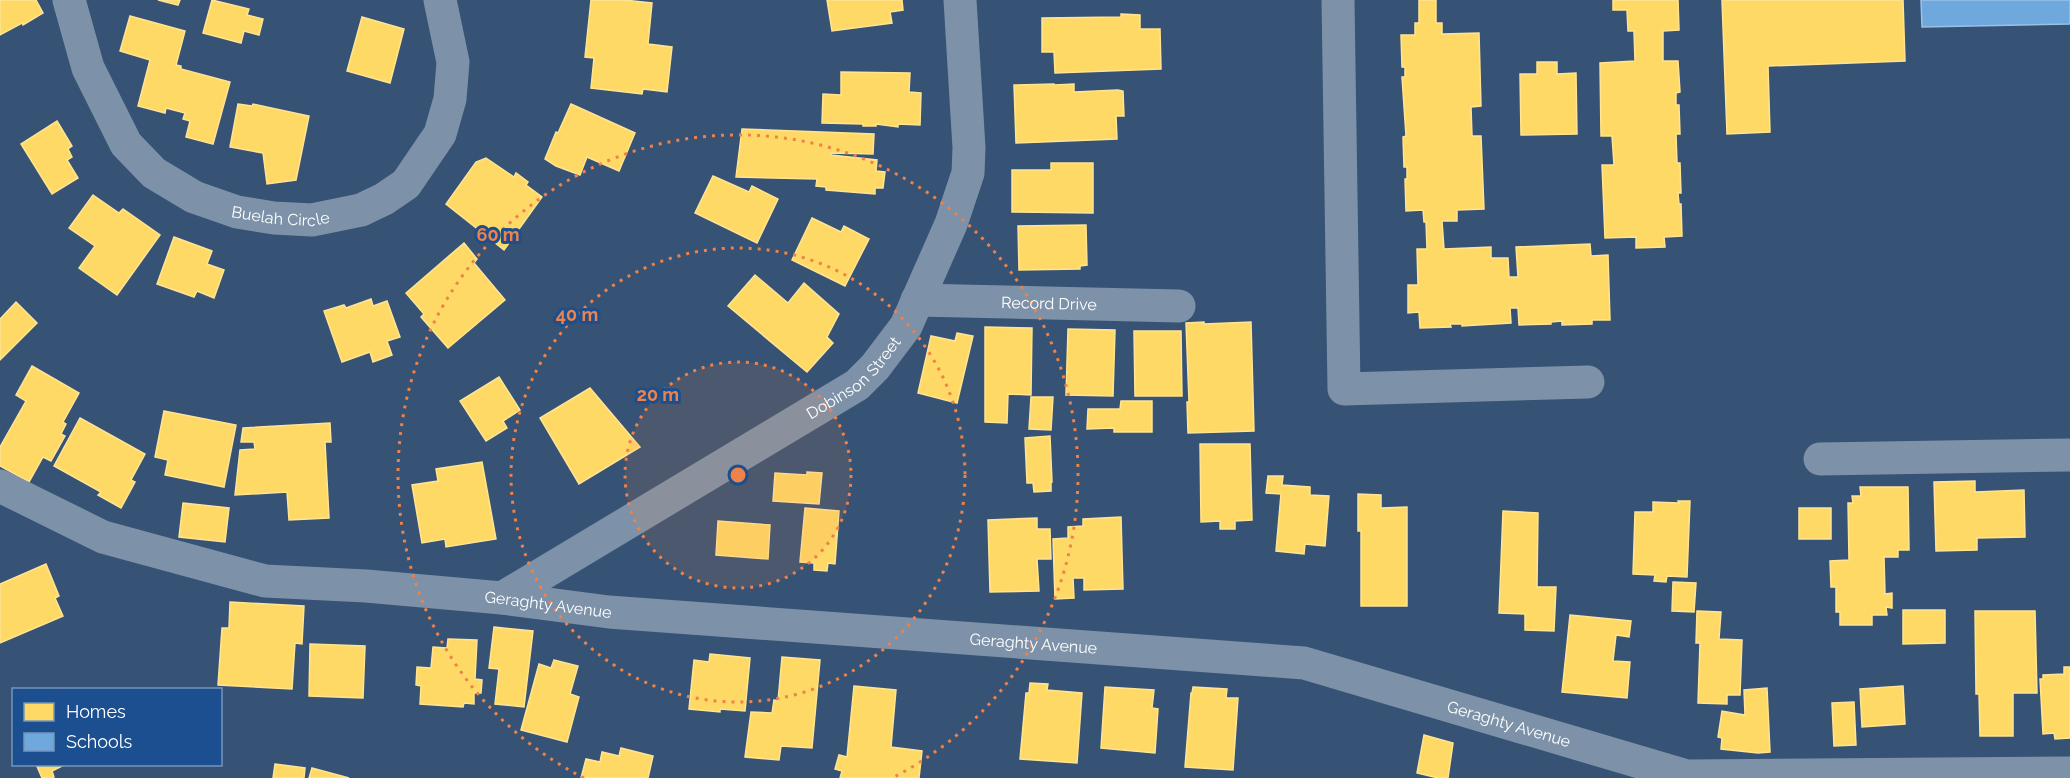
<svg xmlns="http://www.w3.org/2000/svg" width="2070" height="778" viewBox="0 0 2070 778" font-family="Raleway,sans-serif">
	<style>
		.homes { fill: #ffd966; stroke: #ffe494; stroke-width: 1.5 }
		.schools { fill: #6fa8dc; stroke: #9ac2e6; stroke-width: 1.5 }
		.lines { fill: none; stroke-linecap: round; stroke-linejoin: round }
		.minor { stroke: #7d92a8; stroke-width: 33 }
		.ring { fill: none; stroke: #ee8249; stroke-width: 3; stroke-dasharray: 3 6 }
		.labels { text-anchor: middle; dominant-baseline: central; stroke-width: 6; stroke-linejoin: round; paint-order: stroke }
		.street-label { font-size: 16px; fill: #fff; stroke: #1b4f8f }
		.centre { fill: #ee8249; stroke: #1b4f8f; stroke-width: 3 }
		.ring-label { font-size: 18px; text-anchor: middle; font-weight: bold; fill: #ee8249; stroke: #1b4f8f; stroke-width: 6; stroke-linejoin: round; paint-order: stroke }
	</style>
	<rect width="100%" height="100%" fill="#365274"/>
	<g class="homes">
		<polygon points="0,0 36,0 43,13 23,25 22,23 0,35"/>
		<polygon points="158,0 180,0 178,5"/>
		<polygon points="212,0 249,9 247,15 263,19 259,35 244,31 241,43 203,33"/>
		<polygon points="591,0 624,0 652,3 648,44 672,47 667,92 643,89 642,94 591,88 594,58 585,57"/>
		<polygon points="827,0 902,0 903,10 890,12 892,23 832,31"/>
		<polygon points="1419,0 1436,0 1436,23 1442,23 1442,34 1479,33 1481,106 1471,107 1472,136 1481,136 1484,209 1457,210 1457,221 1442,221 1444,249 1491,247 1491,258 1508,258 1509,277 1518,277 1516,247 1590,244 1591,256 1608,255 1610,320 1592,320 1592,324 1562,325 1562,321 1551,322 1551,324 1519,325 1518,308 1510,308 1511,323 1462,326 1462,324 1450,324 1451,327 1420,328 1419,312 1408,313 1408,285 1418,285 1417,249 1427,249 1426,222 1424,222 1423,210 1406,211 1405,179 1407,179 1407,167 1404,167 1403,137 1406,136 1402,77 1405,77 1405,67 1402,67 1401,35 1415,35 1415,23 1419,23"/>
		<polygon points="1613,0 1678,0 1679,30 1663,31 1663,61 1678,61 1680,92 1676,93 1676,105 1679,105 1680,134 1676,134 1677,163 1680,163 1681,193 1678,193 1679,204 1681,204 1682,236 1664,237 1665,247 1636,248 1636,237 1605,238 1602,165 1614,165 1612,136 1601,136 1600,63 1635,61 1634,31 1628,31 1627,10 1613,10"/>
		<polygon points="1722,0 1903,0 1905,61 1768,66 1770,132 1727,134"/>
		<polygon points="1121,14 1140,15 1140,29 1160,29 1161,69 1055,73 1054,52 1042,52 1042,18 1121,17"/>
		<polygon points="130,16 185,31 176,65 181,66 181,69 230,82 213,144 186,137 190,121 183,119 185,113 166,108 165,113 138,106 150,60 120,51"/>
		<polygon points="362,17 404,29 390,83 347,71"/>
		<polygon points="1537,62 1557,62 1557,74 1576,73 1577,134 1521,135 1520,74 1537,74"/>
		<polygon points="841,72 910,73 909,92 921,93 920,125 898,124 898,127 876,124 876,126 863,126 863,124 822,123 823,94 841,95"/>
		<polygon points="1054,84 1054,85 1074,84 1074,92 1118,90 1123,91 1124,116 1116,116 1117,139 1016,143 1014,85"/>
		<polygon points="238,104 252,106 253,104 309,116 296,180 267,184 263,153 230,147"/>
		<polygon points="571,104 635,133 619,171 587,157 580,175 556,166 545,159 556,132 558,133"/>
		<polygon points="57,121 72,146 68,149 72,157 67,160 78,178 52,194 21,144"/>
		<polygon points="742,129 874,134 873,154 831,153 831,155 877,160 876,171 885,172 883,188 875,188 875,194 826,190 826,187 816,186 817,179 736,177"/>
		<polygon points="486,158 514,177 516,173 528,182 526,185 542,197 504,250 446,204 476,162"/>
		<polygon points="1051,163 1093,163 1093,213 1012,212 1012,170 1051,170"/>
		<polygon points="713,176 749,192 752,186 778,199 757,243 695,213"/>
		<polygon points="93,195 119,213 123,209 160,235 117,295 79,268 95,246 69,228"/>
		<polygon points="812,218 841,232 844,226 869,239 845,286 792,260"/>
		<polygon points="1086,225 1087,265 1080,266 1080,269 1019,270 1018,226"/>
		<polygon points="174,237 212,251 207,264 224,270 214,298 197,291 194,297 157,284"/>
		<polygon points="464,243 477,259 474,263 505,300 448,348 421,317 424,314 406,293"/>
		<polygon points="755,275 788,303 804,283 839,314 827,337 833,343 807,372 728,306"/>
		<polygon points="371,299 373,306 387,301 400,337 387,341 392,355 373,362 370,352 342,362 324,311 344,305 346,308"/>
		<polygon points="16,302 37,323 0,360 0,319"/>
		<polygon points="1204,322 1204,324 1251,322 1254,431 1188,433 1187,402 1189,402 1186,323"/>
		<polygon points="985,327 1032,328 1031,395 1008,394 1007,423 985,422"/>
		<polygon points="1068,329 1115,330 1113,396 1066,395"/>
		<polygon points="1134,331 1181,331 1182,396 1135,396"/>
		<polygon points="957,333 973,336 957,403 918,393 931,336 955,341"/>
		<polygon points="32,366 79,393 63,422 66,424 61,434 65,436 51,461 43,457 29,482 0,466 0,447 26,401 16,395"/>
		<polygon points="499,377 520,410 503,421 507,428 486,441 460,401"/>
		<polygon points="590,388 640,447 579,484 540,418"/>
		<polygon points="1031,397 1053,397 1051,430 1029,429"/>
		<polygon points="1121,401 1152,401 1152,432 1114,432 1114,428 1087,429 1088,409 1120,409"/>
		<polygon points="164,411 236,425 224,487 165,475 168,460 155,457"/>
		<polygon points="80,418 145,454 131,480 135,482 121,508 98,495 101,492 54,466"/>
		<polygon points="330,423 331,442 325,442 329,518 289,520 287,492 235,495 240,450 255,449 254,442 241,442 243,428"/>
		<polygon points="1050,436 1052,482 1051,482 1051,491 1034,492 1033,483 1027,483 1025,438"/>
		<polygon points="1200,444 1250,444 1252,520 1235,521 1235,529 1220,529 1220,521 1201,522"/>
		<polygon points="482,462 496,539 446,547 445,539 422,543 412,485 438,481 436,469"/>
		<polygon points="807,472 822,473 819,504 773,501 775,473 807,475"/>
		<polygon points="1268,476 1283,476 1282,485 1310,487 1310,495 1329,496 1325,546 1305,544 1304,554 1276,551 1281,494 1266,493"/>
		<polygon points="1975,481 1975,492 2024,490 2025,537 1977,538 1977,550 1936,551 1934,482"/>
		<polygon points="1860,487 1908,487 1909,550 1898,550 1898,557 1884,557 1885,594 1892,593 1892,608 1886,607 1887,615 1872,615 1872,625 1840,625 1840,612 1836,612 1836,587 1831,587 1830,561 1849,560 1848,503 1853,503 1852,496 1861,496"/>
		<polygon points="1358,494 1381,495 1381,508 1407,507 1407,606 1361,606 1361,531 1358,531"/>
		<polygon points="1678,501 1690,501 1687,577 1667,576 1666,582 1654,581 1655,575 1633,574 1635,512 1653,512 1653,502 1679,503"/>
		<polygon points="183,503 229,508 225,542 179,537"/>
		<polygon points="805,508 839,511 835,564 828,563 827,571 814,570 814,563 800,562"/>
		<rect x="1799" y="508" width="32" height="31"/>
		<polygon points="1503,511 1538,513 1537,587 1556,587 1554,631 1525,630 1525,614 1499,613"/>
		<polygon points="1121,517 1123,589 1084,590 1084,578 1073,578 1074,598 1055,599 1053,539 1068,538 1068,527 1083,526 1083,519"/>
		<polygon points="1037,518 1037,529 1050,529 1051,559 1037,559 1039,591 990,592 988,520"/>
		<polygon points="718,521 770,525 768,559 716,555"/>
		<polygon points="46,564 59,596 55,598 63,616 0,643 0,584"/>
		<polygon points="1673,582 1696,583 1694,612 1672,611"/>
		<polygon points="230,602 304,606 302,644 295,643 292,689 218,685 222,628 229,628"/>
		<polygon points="1903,610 1945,610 1945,643 1903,644"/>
		<polygon points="1697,611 1721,612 1719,639 1742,640 1740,695 1727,695 1727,704 1698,703 1700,643 1696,643"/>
		<polygon points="1975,611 2035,611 2037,693 2013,693 2013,736 1980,736 1979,694 1976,694"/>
		<polygon points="1570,615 1631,621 1629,637 1616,635 1613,661 1630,662 1627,698 1562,692"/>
		<polygon points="494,627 533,631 524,707 495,704 499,669 489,668"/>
		<polygon points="448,639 477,640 475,679 482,680 481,693 474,693 474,704 464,703 463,707 420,704 421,686 416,685 417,667 431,668 433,647 447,648"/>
		<polygon points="310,644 365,646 363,698 309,696"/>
		<polygon points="710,654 750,658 745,711 720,709 720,712 689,709 694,660 709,662"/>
		<polygon points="782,657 820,660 812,748 781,746 779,760 745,757 751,712 772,713 774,700 778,701"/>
		<polygon points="554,660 578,666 570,694 579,697 567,742 521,730 539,664 551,668"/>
		<polygon points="2064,667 2070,667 2070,738 2055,739 2054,733 2043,734 2040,679 2043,679 2043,675 2064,674"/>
		<polygon points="1030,683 1048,684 1047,690 1082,693 1077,763 1020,759 1026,693 1029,693"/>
		<polygon points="854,686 896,690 891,747 922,751 919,778 840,778 842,771 835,769 839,755 847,757"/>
		<polygon points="1903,686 1905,724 1862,727 1860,689"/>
		<polygon points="1105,687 1154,690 1152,708 1158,709 1155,753 1101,748"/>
		<polygon points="1193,687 1227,689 1226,698 1238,698 1233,770 1185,767 1191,693 1192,693"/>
		<polygon points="1767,688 1770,752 1758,753 1721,749 1722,738 1718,737 1722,711 1745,715 1744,690"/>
		<polygon points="1854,702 1856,745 1834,746 1832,703"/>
		<polygon points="1424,735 1453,743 1448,778 1438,778 1417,773"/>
		<polygon points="621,748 653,756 648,778 581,778 586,759 600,762 602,752 619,756"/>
		<polygon points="36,764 66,764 52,771 54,777 53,778 42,778"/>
		<polygon points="275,764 305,768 304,778 273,778"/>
		<polygon points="312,768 349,778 309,778"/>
	</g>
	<polygon class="schools" points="1921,0 2070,0 2070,24 1922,27"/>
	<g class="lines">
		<g class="minor">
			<path id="s1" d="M69 0 88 68 126 144 154 173 194 197 237 212 274 218 312 220 361 210 384 199 406 184 440 134 450 99 453 62 440 0"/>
			<polyline points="1338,0 1344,389 1588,382"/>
			<path id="s2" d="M917 300 1179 306"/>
			<polyline points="1820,459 2070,455"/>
			<path id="s3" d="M0 486 103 537 265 581 366 586 502 598 609 612 1304 663 1687 776 2070 773"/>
			<path id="s4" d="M502 598 857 385 875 367 906 326 951 224 968 173 969 148 960 0"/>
		</g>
	</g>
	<circle cx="738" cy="475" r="113" fill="#ee8249" fill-opacity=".12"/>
	<g class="ring">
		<circle cx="738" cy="475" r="113"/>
		<circle cx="738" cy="475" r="227"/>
		<path d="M584 778A340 340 0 1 1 892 778"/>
	</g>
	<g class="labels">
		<g class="street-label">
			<text stroke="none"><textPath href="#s1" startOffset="332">Buelah Circle</textPath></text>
			<text stroke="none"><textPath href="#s2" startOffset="132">Record Drive</textPath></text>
			<text stroke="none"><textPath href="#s4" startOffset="416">Dobinson Street</textPath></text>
			<text stroke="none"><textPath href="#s3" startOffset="567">Geraghty Avenue</textPath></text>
			<text stroke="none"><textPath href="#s3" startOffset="1054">Geraghty Avenue</textPath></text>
			<text stroke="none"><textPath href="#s3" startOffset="1539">Geraghty Avenue</textPath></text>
		</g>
	</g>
	<circle cx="738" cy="475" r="9" class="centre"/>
	<g class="ring-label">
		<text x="498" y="241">60 m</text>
		<text x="577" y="321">40 m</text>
		<text x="658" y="401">20 m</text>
	</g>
	<rect x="12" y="688" width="210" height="78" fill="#1b4f8f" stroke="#7695bc" stroke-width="1.5"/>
	<rect x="24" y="703" width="30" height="18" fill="#ffd966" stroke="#7695bc" stroke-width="1.5"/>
	<text x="66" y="718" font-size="18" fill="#ffffff">Homes</text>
	<rect x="24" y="733" width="30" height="18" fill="#6fa8dc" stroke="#7695bc" stroke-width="1.5"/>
	<text x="66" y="748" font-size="18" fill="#ffffff">Schools</text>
</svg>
